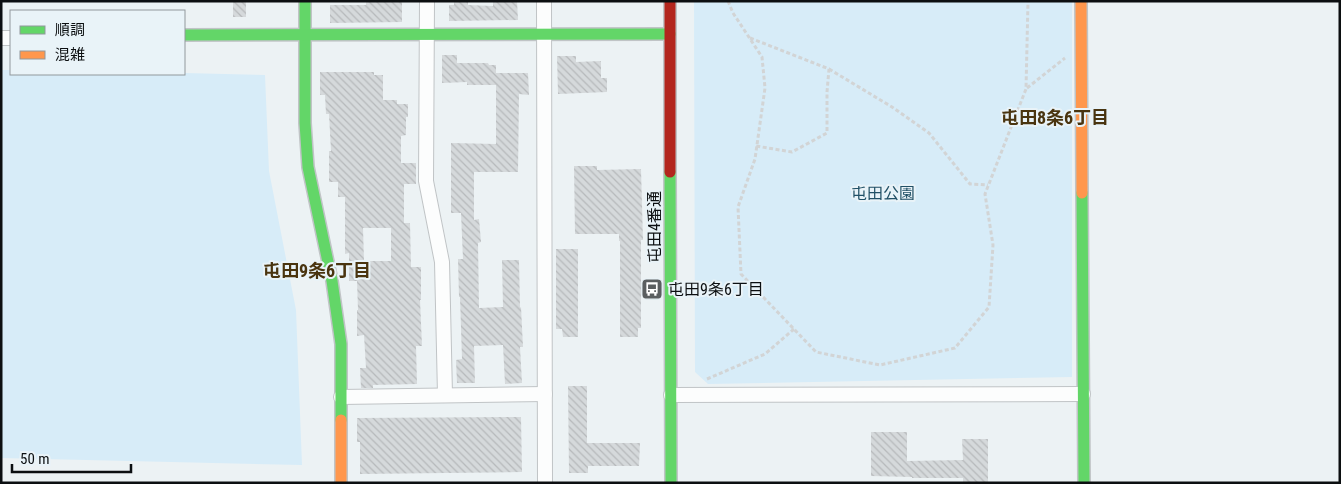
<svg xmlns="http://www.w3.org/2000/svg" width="1341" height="484" viewBox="0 0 1341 484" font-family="'Roboto Condensed','Noto Sans JP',sans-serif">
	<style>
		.green { fill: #d7ecf8 }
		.building { fill: url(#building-back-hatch); fill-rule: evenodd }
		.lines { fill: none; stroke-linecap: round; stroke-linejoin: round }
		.street-casing { stroke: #c0c4c6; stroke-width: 16 }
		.fast-casing { stroke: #c0c4c6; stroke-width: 14 }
		.slow-casing { stroke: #c0c4c6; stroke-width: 14 }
		.jam-casing { stroke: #c0c4c6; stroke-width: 14 }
		.path { stroke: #d2d4d5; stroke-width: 3; stroke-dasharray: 4 2.5; stroke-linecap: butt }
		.street { stroke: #fcfdfd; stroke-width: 14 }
		.fast { stroke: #63d668; stroke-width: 11 }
		.slow { stroke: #ff974d; stroke-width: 11 }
		.jam { stroke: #b3261e; stroke-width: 11 }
		.labels { text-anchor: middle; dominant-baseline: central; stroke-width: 4; stroke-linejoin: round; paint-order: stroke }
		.park-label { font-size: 16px; fill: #215066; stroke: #e9f3f8 }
		.street-label { font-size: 16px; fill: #0c0f11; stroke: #e9f3f8 }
		.poi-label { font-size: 16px; fill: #0c0f11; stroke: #e9f3f8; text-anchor: start }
		.neighbourhood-label { font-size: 18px; font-weight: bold; fill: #49340f; stroke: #e9f3f8 }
	</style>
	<defs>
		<pattern id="building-back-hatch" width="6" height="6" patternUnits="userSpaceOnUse" patternTransform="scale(1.25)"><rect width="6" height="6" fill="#d5d9db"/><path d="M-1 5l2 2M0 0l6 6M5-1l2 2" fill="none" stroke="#b6b9bb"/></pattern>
	</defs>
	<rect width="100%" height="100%" fill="#ecf2f4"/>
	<g class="green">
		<polygon points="694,1 1072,1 1072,377 708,384 695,372"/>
		<polygon points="1,70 11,70 11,74 184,73 265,75 269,171 296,310 302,465 1,458"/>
	</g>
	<g class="building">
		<rect x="233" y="1" width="13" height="16"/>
		<polygon points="366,1 402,1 402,22 330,23 330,5 366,5"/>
		<polygon points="454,1 468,1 468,5 493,6 493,1 517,1 518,20 449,21 449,5 454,5"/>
		<polygon points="442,55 457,55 457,63 488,63 489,65 496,65 496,73 528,73 529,95 519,94 518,172 474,172 474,220 479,219 481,242 478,243 479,308 503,307 502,260 519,260 520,308 521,307 523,347 520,347 522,383 505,384 503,345 474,346 475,383 457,383 456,360 462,359 460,297 459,297 458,259 463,259 461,213 451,213 451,143 496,144 496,85 467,85 467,82 442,83"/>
		<polygon points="557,56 576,56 576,62 601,61 601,78 607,78 607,92 558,94"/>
		<path d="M320 72H374V75H383V100H397V104H408V117H406V135L401 136V163H416V184H404V223H410L411 267H421V300H420L422 346H416L417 384 373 385V388H361L360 368H366L364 335 357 336V310H358L357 281H349V253L345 254V197H338V182H329V151H331L329 114H326L325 95H320ZM363 228H391V261H364Z"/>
		<polygon points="574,166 597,166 597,170 641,169 643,240 641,240 641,328 638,328 638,337 620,337 620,241 619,241 619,234 575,234"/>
		<polygon points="556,249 578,249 578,337 563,337 562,329 556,329"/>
		<polygon points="568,386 587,386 587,443 640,443 639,466 588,466 588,473 569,473"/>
		<polygon points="521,417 522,472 360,474 360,442 357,442 357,418"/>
		<polygon points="871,432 907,432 907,461 963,460 962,439 988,439 988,483 963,483 963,478 912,478 912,477 871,476"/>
	</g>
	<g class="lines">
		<g class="street-casing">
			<g id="street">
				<polyline points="427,1 426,181 442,262 445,395"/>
				<polyline points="544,1 545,483"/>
				<polyline points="1,38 11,38"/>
				<polyline points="671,395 1083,394"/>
				<polyline points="341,397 545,394"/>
			</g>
		</g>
		<g class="fast-casing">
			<g id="fast">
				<polyline points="305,1 305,123 308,167 332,281 341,344 341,420"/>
				<polyline points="184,35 670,34"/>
				<polyline points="670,172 671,483"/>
				<polyline points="1082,193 1084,483"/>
			</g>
		</g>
		<g class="slow-casing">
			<g id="slow">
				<polyline points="1081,1 1082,193"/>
				<polyline points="341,420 341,483"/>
			</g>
		</g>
		<g class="jam-casing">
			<polyline id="jam" points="670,1 670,172"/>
		</g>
		<g class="path">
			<polyline points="728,1 733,13 762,57 765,88 755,159 738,207 741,274 816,352 880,365 955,348 989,307 993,245 985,194 1026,89 1028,1"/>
			<polyline points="750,38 829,69 827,92 827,133 792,152 756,146"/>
			<polyline points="829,69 892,107 929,133 970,184 988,185"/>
			<polyline points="1027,88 1065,58"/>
			<polyline points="707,379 765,354 794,329"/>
		</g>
		<use href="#street" class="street"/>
		<use href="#fast" class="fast"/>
		<use href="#slow" class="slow"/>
		<use href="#jam" class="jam"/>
	</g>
	<defs>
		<g id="bus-square" transform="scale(1.125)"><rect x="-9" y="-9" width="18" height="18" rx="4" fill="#5a5e60" stroke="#e9f3f8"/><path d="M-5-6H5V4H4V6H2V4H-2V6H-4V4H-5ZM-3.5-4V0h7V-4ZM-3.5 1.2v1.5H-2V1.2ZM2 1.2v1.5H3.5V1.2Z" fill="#fff"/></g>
	</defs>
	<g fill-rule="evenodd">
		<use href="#bus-square" x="652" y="289"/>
	</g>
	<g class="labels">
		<g class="park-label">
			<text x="883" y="193">屯田公園</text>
		</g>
		<g class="street-label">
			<text transform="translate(654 227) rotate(-90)">屯田4番通</text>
		</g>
		<g class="poi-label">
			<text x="668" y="289">屯田9条6丁目</text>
		</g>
		<g class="neighbourhood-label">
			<text x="1055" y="117">屯田8条6丁目</text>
			<text x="317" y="270">屯田9条6丁目</text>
		</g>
	</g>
	<rect width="1341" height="484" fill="none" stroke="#0c0f11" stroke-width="5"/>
	<rect x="10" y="10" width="175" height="65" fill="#e9f3f8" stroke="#91989c"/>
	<rect x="20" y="26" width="25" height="8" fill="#63d668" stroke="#91989c"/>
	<text x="55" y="35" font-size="15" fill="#0c0f11">順調</text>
	<rect x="20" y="51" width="25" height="8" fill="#ff974d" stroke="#91989c"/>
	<text x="55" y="60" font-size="15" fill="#0c0f11">混雑</text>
	<path d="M12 464v8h119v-8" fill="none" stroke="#0c0f11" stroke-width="2.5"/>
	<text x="20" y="464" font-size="15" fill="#0c0f11" stroke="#e9f3f8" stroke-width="4" paint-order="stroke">50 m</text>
</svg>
